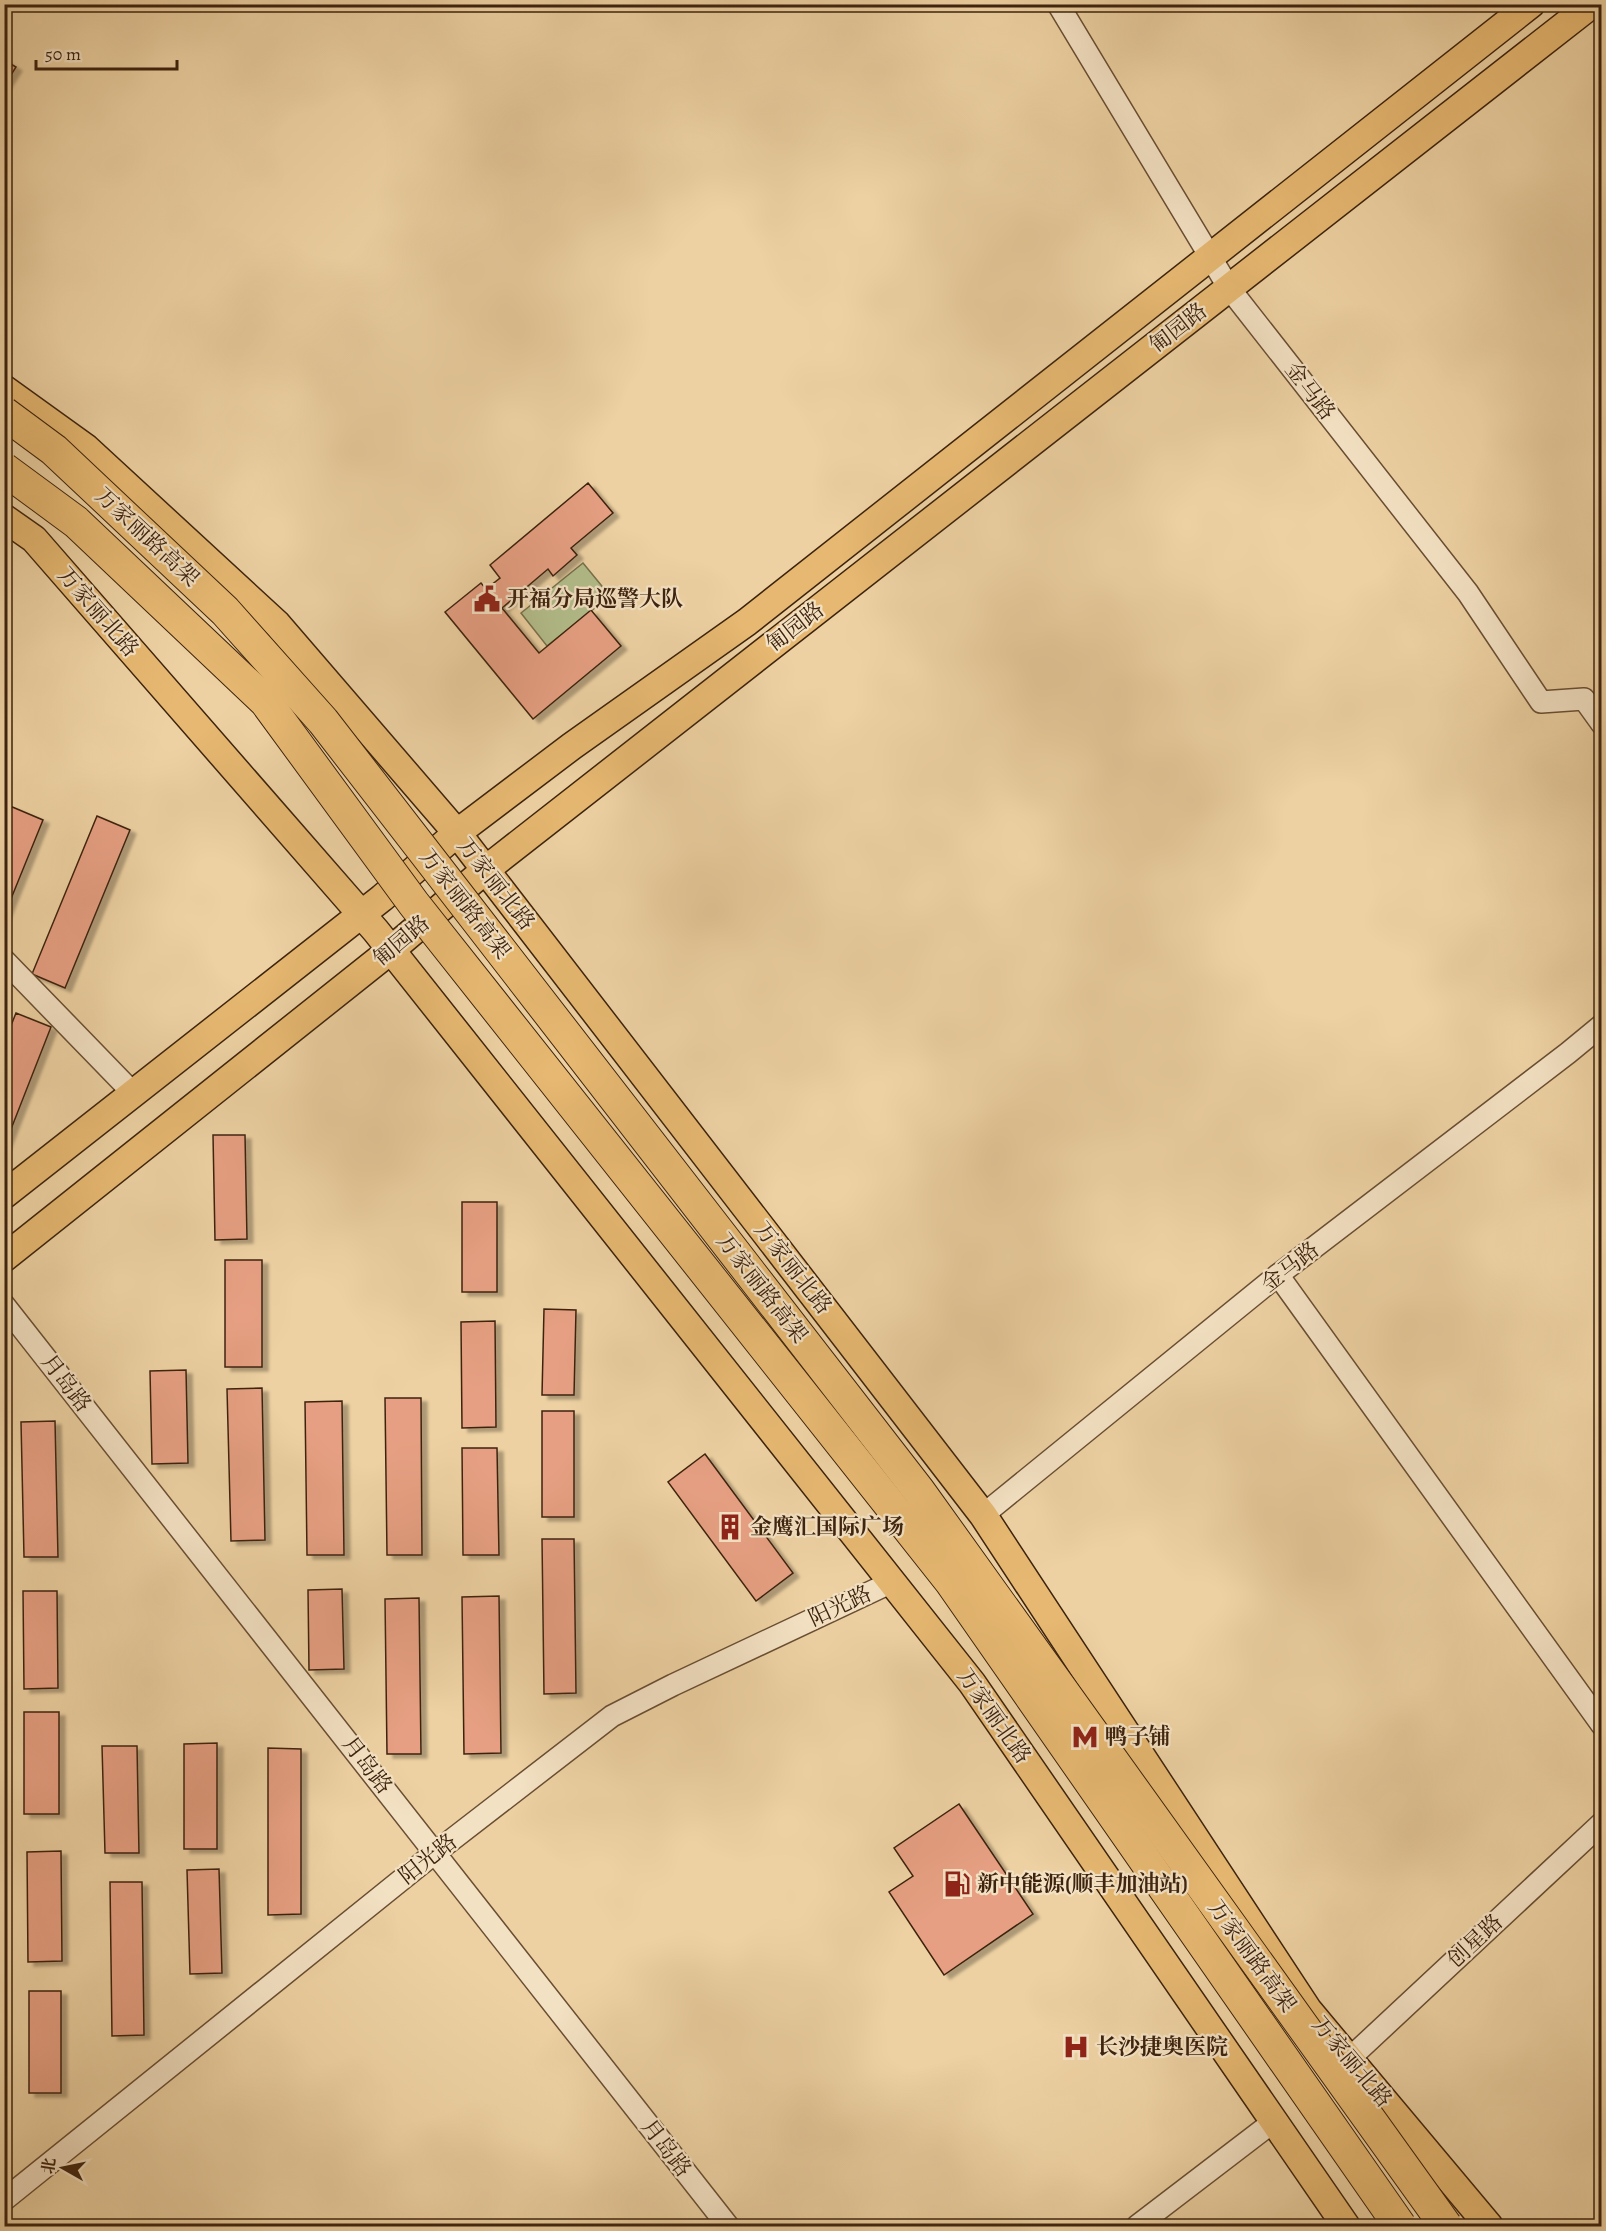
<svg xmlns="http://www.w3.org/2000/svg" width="1606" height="2231" viewBox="0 0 1606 2231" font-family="Alegreya,'Noto Serif SC',serif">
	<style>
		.green { fill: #b2bd8a; stroke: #78704c; stroke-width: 1.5 }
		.building { fill: #e69f82; stroke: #3d230e; stroke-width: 1.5; filter: url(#shadow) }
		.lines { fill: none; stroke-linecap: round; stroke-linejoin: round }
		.minor-casing { stroke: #694e33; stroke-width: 24 }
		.major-casing { stroke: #3d230e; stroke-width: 30 }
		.minor { stroke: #f3e1c3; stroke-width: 21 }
		.major { stroke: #e6b871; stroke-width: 27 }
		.highway-bridge-casing { stroke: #3d230e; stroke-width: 34; stroke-linecap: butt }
		.highway-bridge { stroke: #e6b871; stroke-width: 32 }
		.labels { text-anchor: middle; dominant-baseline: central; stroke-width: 4.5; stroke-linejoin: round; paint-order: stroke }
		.street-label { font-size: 22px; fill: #3d230e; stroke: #f3e1c3 }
		.poi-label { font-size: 22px; font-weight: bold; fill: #3d230e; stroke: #f3e1c3; text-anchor: start }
	</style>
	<defs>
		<filter id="shadow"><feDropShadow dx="6" dy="4" stdDeviation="1.5" flood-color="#0004"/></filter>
	</defs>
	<rect width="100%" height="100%" fill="#edd1a2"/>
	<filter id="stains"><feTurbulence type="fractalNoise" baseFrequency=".00333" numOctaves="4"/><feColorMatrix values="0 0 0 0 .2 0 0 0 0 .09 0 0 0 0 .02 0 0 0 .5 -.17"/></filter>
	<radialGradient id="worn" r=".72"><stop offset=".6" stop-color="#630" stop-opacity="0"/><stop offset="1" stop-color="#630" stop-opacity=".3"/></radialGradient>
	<polygon class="green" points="583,563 610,596 547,646 521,613"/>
	<g class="building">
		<polygon points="4,60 16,67 4,86"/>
		<polygon points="588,483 613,513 571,548 577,555 553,576 548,569 502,608 539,653 591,610 621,646 533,719 445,612 481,583 486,589 500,578 490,565"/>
		<polygon points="10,806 43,820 4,916 4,819"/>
		<polygon points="97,816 130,830 65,988 32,974"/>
		<polygon points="16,1013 51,1027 4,1147 4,1043"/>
		<polygon points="213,1135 245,1135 247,1239 215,1240"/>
		<rect x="462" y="1202" width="35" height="90"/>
		<rect x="225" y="1260" width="37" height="107"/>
		<polygon points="544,1309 576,1310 574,1395 542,1395"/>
		<polygon points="495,1321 496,1427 462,1428 461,1322"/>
		<polygon points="186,1370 188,1463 152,1464 150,1371"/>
		<polygon points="262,1388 265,1540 231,1541 227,1389"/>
		<polygon points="385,1398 421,1398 422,1555 387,1555"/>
		<polygon points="342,1401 344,1555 307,1555 305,1402"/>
		<rect x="542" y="1411" width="32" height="106"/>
		<polygon points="55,1421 58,1557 24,1557 21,1422"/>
		<polygon points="462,1448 497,1448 499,1555 463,1555"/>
		<polygon points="705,1454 793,1573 756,1601 668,1482"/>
		<polygon points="542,1539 574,1539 576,1693 544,1694"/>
		<polygon points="342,1589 344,1669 309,1670 308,1590"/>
		<polygon points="23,1591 57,1591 58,1688 24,1689"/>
		<polygon points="499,1596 501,1753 464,1754 462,1597"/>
		<polygon points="419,1598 421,1754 387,1754 385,1599"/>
		<rect x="24" y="1712" width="35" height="102"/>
		<polygon points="217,1743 217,1849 184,1849 184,1744"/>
		<polygon points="102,1746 137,1746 139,1853 105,1853"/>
		<polygon points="268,1748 301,1749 301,1914 268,1915"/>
		<polygon points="959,1804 1033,1914 944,1975 889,1892 913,1876 894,1848"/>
		<polygon points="61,1851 62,1961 28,1962 27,1852"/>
		<polygon points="219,1869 222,1973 190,1974 187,1870"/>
		<polygon points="110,1882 142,1882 144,2035 112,2036"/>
		<rect x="29" y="1991" width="32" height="102"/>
	</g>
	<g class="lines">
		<g class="minor-casing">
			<g id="minor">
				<polyline points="1058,4 1229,288 1468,593 1541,702 1584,699 1602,724"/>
				<polyline points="4,960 133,1093"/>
				<polyline points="1278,1275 1602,1725"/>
				<polyline points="4,1305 728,2226"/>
				<polyline points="983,1515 1278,1275 1568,1053 1602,1025"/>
				<polyline points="1349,2059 1602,1823"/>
				<polyline points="4,2200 436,1852 612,1716 673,1685 892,1582"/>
				<polyline points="1137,2226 1273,2122"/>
			</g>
		</g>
		<g class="major-casing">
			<g id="major">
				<polyline points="4,389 86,448 277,624 457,833 983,1515 1308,2010 1489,2226"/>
				<polyline points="4,518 34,539 376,931 972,1683 1346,2226"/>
				<polyline points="4,1195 382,898 457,833 572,746 747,622 1531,4"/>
				<polyline points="4,1258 391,950 484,871 1592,4"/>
			</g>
		</g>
		<use href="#minor" class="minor"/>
		<use href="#major" class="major"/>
		<g class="highway-bridge-casing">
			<g id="highway-bridge">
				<polyline points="4,413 54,450 225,611 323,721 919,1491 1446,2226"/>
				<polyline points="4,469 76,522 266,702 414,904 951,1582 1400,2226"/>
			</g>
		</g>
		<use href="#highway-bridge" class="highway-bridge"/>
	</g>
	<defs>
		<g id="civic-bare" transform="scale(2.07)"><path d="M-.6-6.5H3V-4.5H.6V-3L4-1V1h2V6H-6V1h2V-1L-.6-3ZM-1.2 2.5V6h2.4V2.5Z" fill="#8f2418" stroke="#f3e1c3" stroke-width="2.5" paint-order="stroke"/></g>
		<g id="building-bare" transform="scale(2.07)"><path d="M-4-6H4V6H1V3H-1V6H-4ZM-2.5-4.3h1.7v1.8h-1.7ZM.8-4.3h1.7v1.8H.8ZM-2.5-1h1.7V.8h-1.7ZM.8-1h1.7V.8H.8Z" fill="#8f2418" stroke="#f3e1c3" stroke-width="2.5" paint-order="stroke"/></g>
		<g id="metro-bare" transform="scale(2.07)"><path d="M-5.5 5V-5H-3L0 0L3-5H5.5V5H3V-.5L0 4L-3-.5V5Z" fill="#8f2418" stroke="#f3e1c3" stroke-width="2.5" paint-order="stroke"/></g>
		<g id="fuel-bare" transform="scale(2.07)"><path d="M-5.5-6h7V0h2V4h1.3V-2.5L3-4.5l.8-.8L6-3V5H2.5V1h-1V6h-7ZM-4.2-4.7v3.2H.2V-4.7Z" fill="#8f2418" stroke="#f3e1c3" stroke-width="2.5" paint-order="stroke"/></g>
		<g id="hospital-bare" transform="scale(2.07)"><path d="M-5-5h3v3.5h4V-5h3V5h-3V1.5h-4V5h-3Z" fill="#8f2418" stroke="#f3e1c3" stroke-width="2.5" paint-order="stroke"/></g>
	</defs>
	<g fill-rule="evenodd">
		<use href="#civic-bare" x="487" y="599"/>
		<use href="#building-bare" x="730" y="1527"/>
		<use href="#metro-bare" x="1085" y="1737"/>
		<use href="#fuel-bare" x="957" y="1884"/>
		<use href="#hospital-bare" x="1076" y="2047"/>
	</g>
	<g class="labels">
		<g class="street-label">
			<text transform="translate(1178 328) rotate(-38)">匍园路</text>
			<text transform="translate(1310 391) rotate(52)">金马路</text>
			<text transform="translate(147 537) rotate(43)">万家丽路高架</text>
			<text transform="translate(98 612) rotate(49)">万家丽北路</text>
			<text transform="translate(795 627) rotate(-38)">匍园路</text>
			<text transform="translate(496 884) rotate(52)">万家丽北路</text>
			<text transform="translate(465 904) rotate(52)">万家丽路高架</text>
			<text transform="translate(401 941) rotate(-40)">匍园路</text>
			<text transform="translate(1290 1267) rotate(-38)">金马路</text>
			<text transform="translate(793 1268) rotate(52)">万家丽北路</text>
			<text transform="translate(762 1288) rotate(52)">万家丽路高架</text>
			<text transform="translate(66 1383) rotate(52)">月岛路</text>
			<text transform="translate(840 1606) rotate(-25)">阳光路</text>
			<text transform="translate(994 1716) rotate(55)">万家丽北路</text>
			<text transform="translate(367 1765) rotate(52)">月岛路</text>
			<text transform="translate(428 1859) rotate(-38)">阳光路</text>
			<text transform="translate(1475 1941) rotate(-43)">创星路</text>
			<text transform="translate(1252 1956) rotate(54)">万家丽路高架</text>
			<text transform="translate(1352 2062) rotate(50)">万家丽北路</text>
			<text transform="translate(666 2148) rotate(52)">月岛路</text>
		</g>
		<g class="poi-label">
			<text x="507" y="599">开福分局巡警大队</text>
			<text x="750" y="1527">金鹰汇国际广场</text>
			<text x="1105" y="1737">鸭子铺</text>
			<text x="977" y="1884">新中能源(顺丰加油站)</text>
			<text x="1096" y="2047">长沙捷奥医院</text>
		</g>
	</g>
	<rect width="1606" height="2231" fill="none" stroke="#edd1a2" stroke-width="24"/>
	<rect x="6" y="6" width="1594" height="2219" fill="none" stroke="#3d230e" stroke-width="3"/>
	<rect x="12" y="12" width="1582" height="2207" fill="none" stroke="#3d230e" stroke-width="1.5"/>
	<g transform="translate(63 2168) rotate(279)" stroke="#f3e1c3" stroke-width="4.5" paint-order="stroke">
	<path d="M0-4.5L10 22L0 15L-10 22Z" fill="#3d230e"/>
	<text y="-9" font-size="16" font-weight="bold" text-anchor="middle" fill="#3d230e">北</text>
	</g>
	<path d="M36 60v9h141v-9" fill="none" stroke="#3d230e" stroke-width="3"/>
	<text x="45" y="60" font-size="18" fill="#3d230e" stroke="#f3e1c3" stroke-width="4.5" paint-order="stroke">50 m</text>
	<rect width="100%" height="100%" filter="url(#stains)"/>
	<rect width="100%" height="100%" fill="url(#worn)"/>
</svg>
